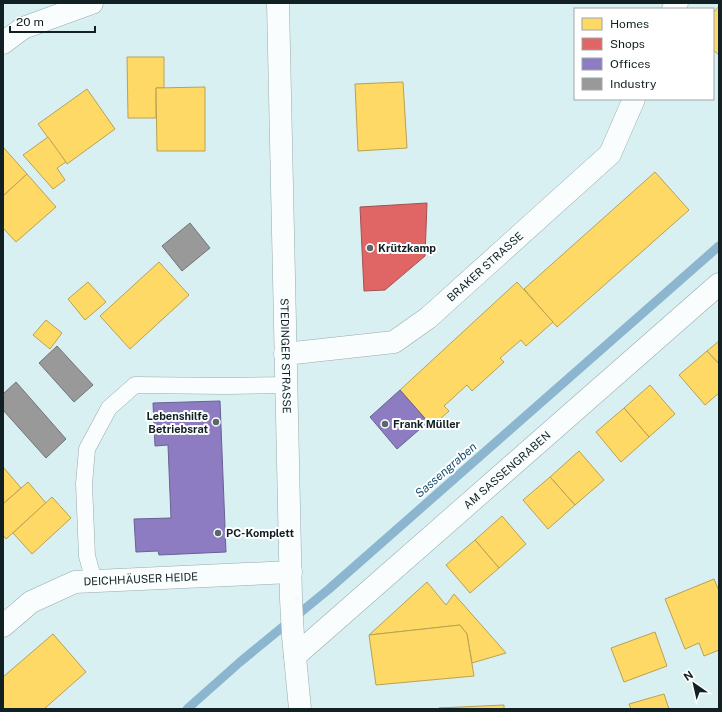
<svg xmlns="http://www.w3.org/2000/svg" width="722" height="712" viewBox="0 0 722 712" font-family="'Public Sans',sans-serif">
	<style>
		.homes { fill: #ffd966; stroke: #b8a252 }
		.shops { fill: #e06666; stroke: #a25152 }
		.offices { fill: #8e7cc3; stroke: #686193 }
		.industry { fill: #999; stroke: #707576 }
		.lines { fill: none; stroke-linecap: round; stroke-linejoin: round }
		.stream { stroke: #8cb5cf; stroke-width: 9 }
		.service-casing { stroke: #98aaac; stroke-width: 17 }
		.minor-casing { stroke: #98aaac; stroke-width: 23 }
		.secondary-casing { stroke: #98aaac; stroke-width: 23 }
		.service { stroke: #f9fdfd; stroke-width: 16 }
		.minor { stroke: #f9fdfd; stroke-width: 22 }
		.secondary { stroke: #f9fdfd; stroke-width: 22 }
		.poi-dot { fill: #57696b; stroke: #fff; stroke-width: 1.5 }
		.labels { text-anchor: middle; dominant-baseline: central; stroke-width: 4; stroke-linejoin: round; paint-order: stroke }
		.poi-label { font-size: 11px; font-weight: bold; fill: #112123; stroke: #fff; text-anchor: start }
		.street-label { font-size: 11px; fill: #112123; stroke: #fff }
		.water-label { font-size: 12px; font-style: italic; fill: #185277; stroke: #fff }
	</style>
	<rect width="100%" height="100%" fill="#d8f0f2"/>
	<g class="homes">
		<polygon points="719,6 719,55 713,50 713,13"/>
		<polygon points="127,57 164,57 164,88 156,88 156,118 128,118"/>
		<polygon points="403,82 407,148 358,151 355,84"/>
		<polygon points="205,87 205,151 157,151 156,88"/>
		<polygon points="87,89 115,129 67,164 38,124"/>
		<polygon points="48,137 66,162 57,168 65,180 53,189 23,155"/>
		<polygon points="3,147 27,174 3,196"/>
		<polygon points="655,172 689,210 557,327 524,289"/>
		<polygon points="27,174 56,207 16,242 3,228 3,196"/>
		<polygon points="159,262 189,295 130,349 100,316"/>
		<polygon points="88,282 106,302 85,320 68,299"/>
		<polygon points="517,282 553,322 526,346 521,340 500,358 504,362 472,391 467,385 444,406 449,411 432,426 400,390"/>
		<polygon points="46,320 62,333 50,349 33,335"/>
		<polygon points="719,341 719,364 707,351"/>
		<polygon points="707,351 719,364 719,393 705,405 679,375"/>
		<polygon points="650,385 675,414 649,437 624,408"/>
		<polygon points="624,408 649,437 621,462 596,432"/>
		<polygon points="579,451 604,480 575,505 550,477"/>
		<polygon points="3,467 21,488 3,504"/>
		<polygon points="550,477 575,505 548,529 523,500"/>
		<polygon points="28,482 46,503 6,539 3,535 3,504"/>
		<polygon points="52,497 71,518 32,554 13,533"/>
		<polygon points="502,516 526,544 499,568 475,540"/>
		<polygon points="475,540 499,568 470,593 446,565"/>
		<polygon points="714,579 719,591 719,650 704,656 699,643 685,649 665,599"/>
		<polygon points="427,582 446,605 454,594 506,653 472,663 467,634 460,625 369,635"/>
		<polygon points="460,625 467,634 474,676 376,685 369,635"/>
		<polygon points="655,632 667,666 624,682 611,648"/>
		<polygon points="53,634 86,672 44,709 3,709 3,677"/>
		<polygon points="664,694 669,709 631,709 629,704"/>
		<polygon points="504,705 504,709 439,708"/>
	</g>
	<polygon class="shops" points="427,203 425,256 385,290 364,291 360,207"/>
	<g class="offices">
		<polygon points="400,390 428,422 397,449 370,417"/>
		<polygon points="220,401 226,552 159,555 158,551 136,552 134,519 171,518 168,445 155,446 153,403"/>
	</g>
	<g class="industry">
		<polygon points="190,223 210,248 182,271 162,246"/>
		<polygon points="57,346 93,385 74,402 39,363"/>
		<polygon points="16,382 66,439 46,458 3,410 3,394"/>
	</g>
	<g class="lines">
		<polyline class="stream" points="187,709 240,662 329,589 719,246"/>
		<g class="service-casing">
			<polyline id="service" points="94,581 87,556 84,484 87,449 109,408 135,385 226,386 286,385"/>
		</g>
		<g class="minor-casing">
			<g id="minor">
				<polyline points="673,9 677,3"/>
				<polyline points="3,43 23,28 92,3"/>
				<path id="s1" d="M285 354 394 342 428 318 610 154 634 99"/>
				<path id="s2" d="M3 626 31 602 75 582 291 572"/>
				<path id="s3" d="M295 656 719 284"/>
			</g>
		</g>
		<g class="secondary-casing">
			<g id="secondary">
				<path id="s4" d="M278 3 291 599 293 636 300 709"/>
			</g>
		</g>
		<use href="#service" class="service"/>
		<use href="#minor" class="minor"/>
		<use href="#secondary" class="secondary"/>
	</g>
	<g class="poi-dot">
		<circle cx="370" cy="248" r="4"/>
		<circle cx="216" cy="422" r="4"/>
		<circle cx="385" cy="424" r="4"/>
		<circle cx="218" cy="533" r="4"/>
	</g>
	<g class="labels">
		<g class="poi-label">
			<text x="378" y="248">Krützkamp</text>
			<text x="208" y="416" text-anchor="end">Lebenshilfe<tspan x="208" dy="13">Betriebsrat</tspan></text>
			<text x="393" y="424">Frank Müller</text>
			<text x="226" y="533">PC-Komplett</text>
		</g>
		<g class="street-label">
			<text stroke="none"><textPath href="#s1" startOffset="228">BRAKER STRASSE</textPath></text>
			<text stroke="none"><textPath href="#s4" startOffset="353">STEDINGER STRASSE</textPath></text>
			<text stroke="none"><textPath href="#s3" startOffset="282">AM SASSENGRABEN</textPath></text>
			<text stroke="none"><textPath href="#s2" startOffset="151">DEICHHÄUSER HEIDE</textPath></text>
		</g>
		<g class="water-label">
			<text transform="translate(446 470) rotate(-41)">Sassengraben</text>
		</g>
	</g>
	<rect width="722" height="712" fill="none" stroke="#112123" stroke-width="8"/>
	<rect x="574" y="8" width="140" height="92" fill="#ffffff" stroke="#a0a6a7"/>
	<rect x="582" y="18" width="20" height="12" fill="#ffd966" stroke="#a0a6a7"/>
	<text x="610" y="28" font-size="12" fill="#112123">Homes</text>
	<rect x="582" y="38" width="20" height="12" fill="#e06666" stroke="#a0a6a7"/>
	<text x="610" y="48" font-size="12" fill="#112123">Shops</text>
	<rect x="582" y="58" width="20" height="12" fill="#8e7cc3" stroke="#a0a6a7"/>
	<text x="610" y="68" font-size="12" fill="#112123">Offices</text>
	<rect x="582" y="78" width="20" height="12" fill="#999999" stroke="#a0a6a7"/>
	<text x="610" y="88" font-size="12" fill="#112123">Industry</text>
	<g transform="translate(694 684) rotate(326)" stroke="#ffffff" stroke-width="3" paint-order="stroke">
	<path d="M0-3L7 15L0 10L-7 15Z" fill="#112123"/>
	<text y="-6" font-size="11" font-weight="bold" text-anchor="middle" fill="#112123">N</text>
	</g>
	<path d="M10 26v6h85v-6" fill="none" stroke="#112123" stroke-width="2"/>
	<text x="16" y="26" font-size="12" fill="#112123" stroke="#ffffff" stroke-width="3" paint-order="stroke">20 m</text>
</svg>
